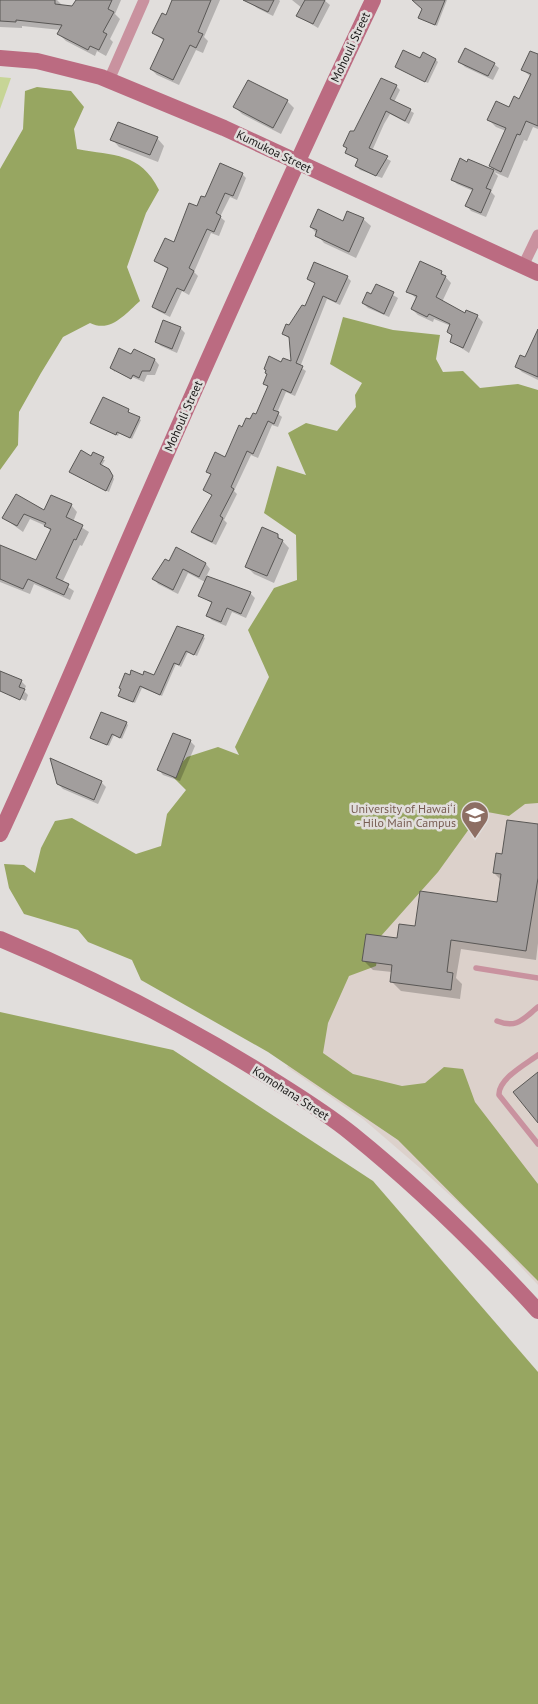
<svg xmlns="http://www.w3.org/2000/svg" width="538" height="1704" viewBox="0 0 538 1704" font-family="'PT Sans',sans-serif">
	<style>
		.built { fill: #dcd1cb }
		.green { fill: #c7d596 }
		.forest { fill: #97a661 }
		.shadow { fill: #0003 }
		.building { fill: #a29e9d; stroke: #595755 }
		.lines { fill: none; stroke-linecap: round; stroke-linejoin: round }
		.lane { stroke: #c9929f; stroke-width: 5.5 }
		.street { stroke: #c9929f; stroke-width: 11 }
		.secondary { stroke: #bb6b81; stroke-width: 16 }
		.labels { text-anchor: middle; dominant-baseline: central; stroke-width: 5; stroke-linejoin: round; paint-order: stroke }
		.street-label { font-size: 12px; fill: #1a1918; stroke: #e1dedc }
		.education-label { font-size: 12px; fill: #785e54; stroke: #e1dedc; text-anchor: end }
	</style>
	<rect width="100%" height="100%" fill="#e1dedc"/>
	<polygon class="built" points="538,610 538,1285 474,1217 420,1168 363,1119 287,1067"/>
	<polygon class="green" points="0,77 11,78 0,109"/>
	<g class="forest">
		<path d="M37 87 71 91 84 107 74 129 77 149C114 156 140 152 159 190L146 213 127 267 140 301C125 314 111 333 90 323L63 337 41 373 19 412 18 445 0 470V169L23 129 25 91Z"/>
		<polygon points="343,317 393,330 440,335 436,359 443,372 463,371 480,388 518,384 538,390 538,803 525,804 509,816 482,811 438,872 381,936 376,966 349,976 328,1023 323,1053 353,1074 402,1086 425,1083 444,1067 463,1069 475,1102 538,1184 538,1281 398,1140 268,1052 141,980 132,960 88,942 78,930 24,914 9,888 4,864 24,865 35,873 41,848 55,821 72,818 136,854 161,846 167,814 186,790 171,775 187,757 218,747 239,755 235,747 269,677 248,630 274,588 297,580 296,535 264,513 277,466 306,475 288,433 306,423 337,431 356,407 355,395 362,383 330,364"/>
		<polygon points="0,1012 173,1050 373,1181 538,1372 538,1704 0,1704"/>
	</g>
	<g class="shadow">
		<polygon points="0,0 57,0 62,5 73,7 77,0 121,0 115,14 120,19 110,39 113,42 106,56 97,51 95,56 66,41 59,34 61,30 22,26 22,28 0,27"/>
		<polygon points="174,0 220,0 204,37 208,41 203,53 196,50 179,85 157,75 151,69 164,41 154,33 166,16"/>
		<polygon points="254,0 279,0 280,1 273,16 257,8 252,4"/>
		<polygon points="292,0 324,0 330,5 318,28 298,16 302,8"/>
		<polygon points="414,0 447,0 437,26 419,18 423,9"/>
		<polygon points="538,56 538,129 533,127 527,141 524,140 508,178 494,172 498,176 491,192 495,196 486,217 471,211 467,206 473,191 457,184 452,179 469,160 496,172 490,166 506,131 496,127 489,120 520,100 531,77 523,70"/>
		<polygon points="436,60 438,62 428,83 396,67"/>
		<polygon points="460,62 494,64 499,68 493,80 465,67"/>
		<polygon points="396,86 400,90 394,102 414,113 409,124 390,114 384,124 372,151 391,161 382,178 360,170 356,166 359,160 346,153 348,149 345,146 354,132"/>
		<polygon points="287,101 294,108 281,134 242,114 235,107"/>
		<polygon points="157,138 164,146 158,162 119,147 112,139"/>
		<polygon points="242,174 246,178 237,200 230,197 220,217 225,221 219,236 211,233 194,272 198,276 189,295 182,291 170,317 158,311 153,307 169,270 156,261 174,244 206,199"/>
		<polygon points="363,219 371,226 356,258 324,243 311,227"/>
		<polygon points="441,272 451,283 442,302 465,314 467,311 477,316 483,322 469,353 451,341 453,337 448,332 451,326 434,319 433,322 418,315 412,309 417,299 408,291"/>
		<polygon points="347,277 351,281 340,305 327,299 300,367 306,371 295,396 286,392 277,413 282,417 278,427 272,425 258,458 251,455 234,491 237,494 224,520 227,523 216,545 197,536 193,532 213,496 205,490 212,476 208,472 226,458 243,428 256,416 269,388 264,383 282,363 293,363 290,339 283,334 306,308 316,284 308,279"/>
		<polygon points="376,285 398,298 389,317 368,308 363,303 372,296"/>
		<polygon points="180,328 185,333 177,353 161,346 156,342"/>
		<polygon points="538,332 538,380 522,372 516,366 526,359"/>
		<polygon points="134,351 155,360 159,365 155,375 147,375 144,382 115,370 115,372 111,368 132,356"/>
		<polygon points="128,410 130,414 141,420 132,439 119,433 118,436 92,423"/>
		<polygon points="91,458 105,460 101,467 111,473 114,479 109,492 70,472"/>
		<polygon points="17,496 44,512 71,505 77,512 73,522 89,532 82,546 80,545 62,583 74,591 70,600 34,584 30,594 0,582 0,547 37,562 51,531 46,526 30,519 23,532 4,518"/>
		<polygon points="277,535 289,548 274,583 254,574 247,567"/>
		<polygon points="169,562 206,564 210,569 206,577 250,593 255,598 246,618 232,612 226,626 212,620 207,615 213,604 199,595 205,582 188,573 178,594 158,584 154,579"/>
		<polygon points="203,637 205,638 197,656 188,652 181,667 176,664 162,696 142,688 135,703 122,698 130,676 155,677"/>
		<polygon points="0,672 22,682 26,686 24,691 28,695 26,701 0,689"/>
		<polygon points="126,723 128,725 122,739 114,735 109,746 92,738"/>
		<polygon points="190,741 195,746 180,781 163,775 159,770"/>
		<polygon points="101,782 106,787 98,804 63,789 58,784"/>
		<polygon points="538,825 538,943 536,960 461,949 456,978 462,984 460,999 401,991 391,981 392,972 373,970 363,960 416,927 498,903 501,880 494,873 503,855"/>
	</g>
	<g class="building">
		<polygon points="0,0 55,0 55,4 72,6 76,0 112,0 108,9 114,12 103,32 107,34 99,50 90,46 88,50 57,34 62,25 16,20 16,22 0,21"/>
		<polygon points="172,0 211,0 198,32 203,34 196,48 190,45 173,80 150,69 164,39 152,33 162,13 166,15"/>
		<polygon points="243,0 274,0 268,12"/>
		<polygon points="305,0 325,0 313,24 296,16"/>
		<polygon points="412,0 445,0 435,25 418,18 422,9"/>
		<polygon points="465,48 495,63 488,76 458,62"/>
		<polygon points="403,50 420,58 423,52 436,59 425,82 395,67"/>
		<polygon points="530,51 538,54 538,126 526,121 520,135 517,134 501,172 489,166 506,128 487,120 496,101 509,107 514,96 519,99 531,74 521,70"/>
		<polygon points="381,78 397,85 390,99 411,109 405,121 386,111 369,148 388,156 376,176 355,166 358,159 345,153 347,148 343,146 350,131 354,131 358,123"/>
		<polygon points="248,80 288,100 273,128 233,107"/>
		<polygon points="118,122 158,137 150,155 110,140"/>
		<polygon points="460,158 467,162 468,159 494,170 486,188 491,190 481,213 465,206 473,189 451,180"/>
		<polygon points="220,163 243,173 233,196 225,193 216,213 221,216 214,232 207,229 189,268 194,271 184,291 177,288 165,313 152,307 168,268 154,261 165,238 174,242 189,203 197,206 201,196 205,197"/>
		<polygon points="318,209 343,221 347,211 364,218 349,252 315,236 317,230 310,227"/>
		<polygon points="420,261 442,271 441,274 446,276 436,297 465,313 466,310 478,315 463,348 450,342 452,335 447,332 450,324 429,314 427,317 411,309 417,296 406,292"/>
		<polygon points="314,262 348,276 336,302 323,296 296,363 303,366 291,393 282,389 273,410 279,412 274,424 268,421 253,454 247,451 231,487 234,489 220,516 223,518 212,542 191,532 212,495 203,490 211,474 206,472 215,452 225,457 239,425 242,427 246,418 250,419 253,413 256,414 268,386 263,384 267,374 265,373 266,370 264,369 269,356 281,362 283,358 291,361 289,337 282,334 286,324 289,325 302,305 305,306 315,283 307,279"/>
		<polygon points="376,284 394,292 384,314 362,303 367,292 371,294"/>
		<polygon points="163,320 181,327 172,349 155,342"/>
		<polygon points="538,329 538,377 515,367 520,355 525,357"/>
		<polygon points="119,348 131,354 134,349 155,359 150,371 142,371 139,378 133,375 131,379 110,368"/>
		<polygon points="103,397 129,409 128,412 140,417 130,438 117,432 116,435 90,423"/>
		<polygon points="81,450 91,456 93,452 104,457 100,464 109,469 113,476 106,491 69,472"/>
		<polygon points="16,494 44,510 51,495 72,504 66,517 83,525 76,540 74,539 56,578 69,584 64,595 28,579 23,589 0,579 0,545 36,560 51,529 44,526 46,523 24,514 17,526 2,518"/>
		<polygon points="262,527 278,534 278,538 283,540 267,576 245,567"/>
		<polygon points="176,547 206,563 199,577 183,569 173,590 152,579 165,559 169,561"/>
		<polygon points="207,576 251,592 241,614 227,608 221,622 206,616 212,602 198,596"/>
		<polygon points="177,626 204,635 194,655 186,651 179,665 174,663 160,695 140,686 133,702 118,696 121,689 119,688 125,673 130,675 131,670 143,675 144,671 154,675"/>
		<polygon points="0,671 22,680 19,687 25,689 20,700 0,691"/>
		<polygon points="101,712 127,722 120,738 112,734 107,745 90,738"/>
		<polygon points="173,733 191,740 176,778 157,770"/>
		<polygon points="50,758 102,781 94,800 57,784"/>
		<polygon points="507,820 538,824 538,878 526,951 451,940 447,972 453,973 451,990 390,982 392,965 362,961 366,934 397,938 399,924 415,926 420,891 497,902 501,874 493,873 496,853 502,854"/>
		<polygon points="538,1072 538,1123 513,1092"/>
	</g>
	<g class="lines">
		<g class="lane">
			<polyline points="476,968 538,978"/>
			<path d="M497 1021C517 1029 523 1019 538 1007"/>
			<path d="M538 1055C526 1064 498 1079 499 1095L538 1144"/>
		</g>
		<g class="street">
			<polyline points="109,80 144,0"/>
			<polyline points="523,266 538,235"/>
		</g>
		<g class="secondary">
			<polyline points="0,58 37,61 101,77 224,128 538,273"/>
			<path d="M0 834C53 720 100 604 151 489 223 325 296 162 373 0"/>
			<path d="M0 939C91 977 178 1021 262 1073 292 1092 324 1111 352 1134 419 1188 480 1248 538 1311"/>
		</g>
	</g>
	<defs>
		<g id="university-pin" transform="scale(1.4375)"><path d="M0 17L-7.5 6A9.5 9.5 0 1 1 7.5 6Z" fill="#8d6e63" stroke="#e1dedc"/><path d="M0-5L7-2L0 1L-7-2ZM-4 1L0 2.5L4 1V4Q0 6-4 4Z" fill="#fff"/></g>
	</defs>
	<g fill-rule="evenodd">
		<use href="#university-pin" x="475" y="815"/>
	</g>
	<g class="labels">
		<g class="street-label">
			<text transform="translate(350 47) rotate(-65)">Mohouli Street</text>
			<text transform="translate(274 151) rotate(26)">Kumukoa Street</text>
			<text transform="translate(183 416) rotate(-66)">Mohouli Street</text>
			<text transform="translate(291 1093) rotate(33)">Komohana Street</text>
		</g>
		<g class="education-label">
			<text x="456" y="808">University of Hawaiʻi<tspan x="456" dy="14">- Hilo Main Campus</tspan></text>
		</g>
	</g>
</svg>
